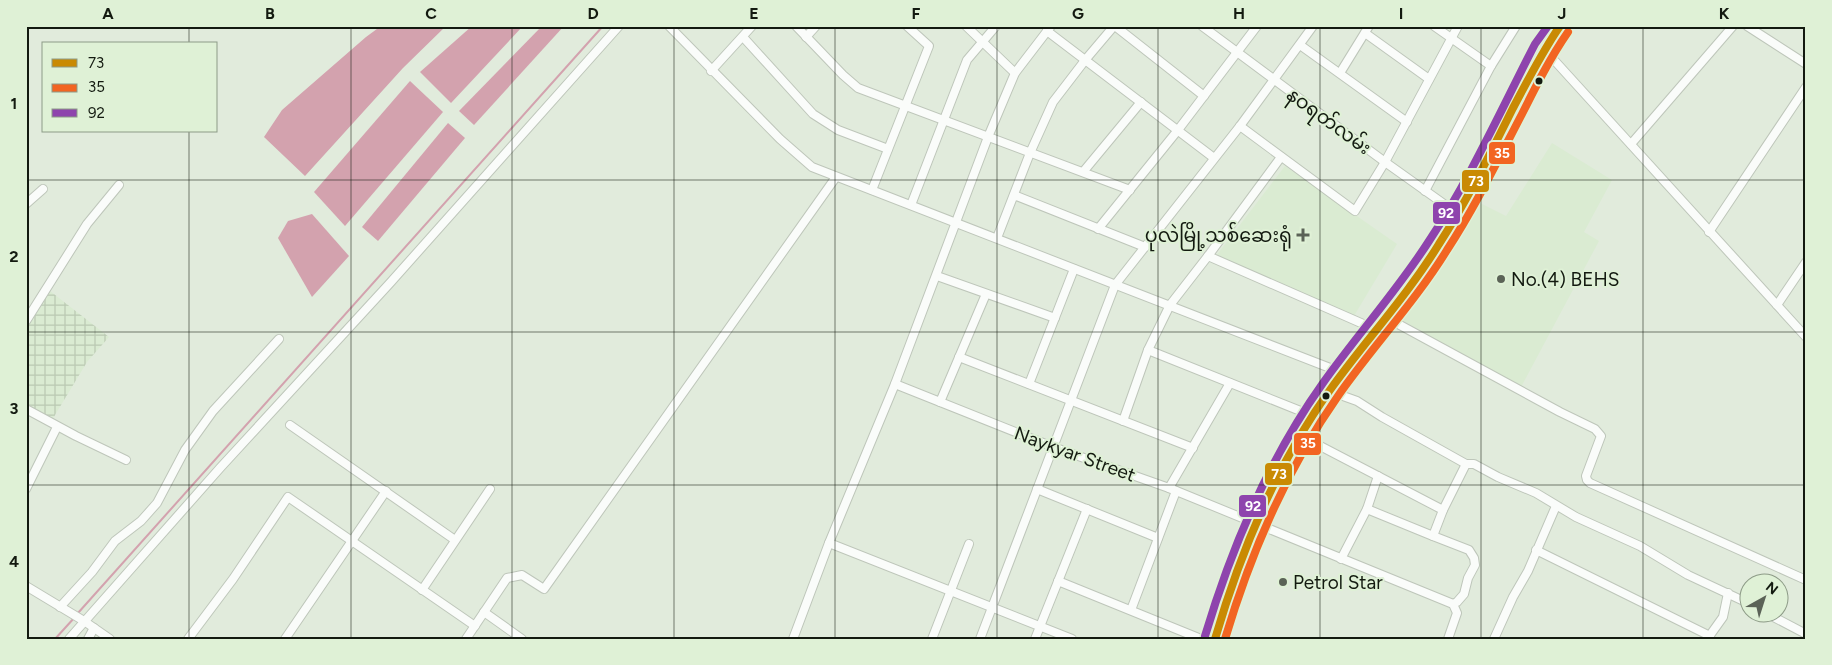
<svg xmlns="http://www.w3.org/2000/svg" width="1832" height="665" viewBox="0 0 1832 665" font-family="Figtree,'Noto Sans Myanmar',sans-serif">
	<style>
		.built { fill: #daebd2 }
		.industrial { fill: url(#industrial-grid) }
		.water { fill: #d3a2ae }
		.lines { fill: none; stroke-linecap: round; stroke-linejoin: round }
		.stream { stroke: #d3a2ae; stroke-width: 2 }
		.minor-casing { stroke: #bec6ba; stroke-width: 10 }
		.major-casing { stroke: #c1c6be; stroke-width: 12 }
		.minor { stroke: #fafcfa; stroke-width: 8 }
		.major { stroke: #e3e9df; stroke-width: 10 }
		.bus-1-casing { stroke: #dff1d6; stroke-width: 11 }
		.bus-2-casing { stroke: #dff1d6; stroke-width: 11 }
		.bus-3-casing { stroke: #dff1d6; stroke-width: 11 }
		.bus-1 { stroke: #c98a03; stroke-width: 8 }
		.bus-2 { stroke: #f26522; stroke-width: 8 }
		.bus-3 { stroke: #8e44ad; stroke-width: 8 }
		.grid { fill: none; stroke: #131a10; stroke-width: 1; stroke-opacity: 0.55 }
		.bus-dot { fill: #131a10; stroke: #dff1d6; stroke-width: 2 }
		.poi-dot { fill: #5b6357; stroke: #dff1d6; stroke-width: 2 }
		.labels { text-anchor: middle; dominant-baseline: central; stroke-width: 4; stroke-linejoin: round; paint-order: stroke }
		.street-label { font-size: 19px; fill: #131a10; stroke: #dff1d6 }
		.poi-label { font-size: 19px; fill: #131a10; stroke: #dff1d6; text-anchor: start }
		.line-badge { stroke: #dff1d6; stroke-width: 2 }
		.badge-label { font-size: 14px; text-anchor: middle; font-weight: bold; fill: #fff }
		.neatline { fill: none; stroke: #131a10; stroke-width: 2 }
		.grid-label { font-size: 16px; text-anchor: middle; font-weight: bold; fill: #131a10 }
	</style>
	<defs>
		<pattern id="industrial-grid" width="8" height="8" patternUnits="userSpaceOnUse" patternTransform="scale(1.25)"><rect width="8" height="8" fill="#daebd2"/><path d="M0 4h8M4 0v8" fill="none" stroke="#bac9b3"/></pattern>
	</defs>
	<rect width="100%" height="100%" fill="#e1ebdc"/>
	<g class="built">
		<polygon points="1552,143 1612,180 1584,232 1599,241 1520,389 1397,317 1476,201 1506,216"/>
		<polygon points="1285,166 1397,244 1354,316 1216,256"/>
	</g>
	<polygon class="industrial" points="50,291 109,337 87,362 52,420 26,403 26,330"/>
	<g class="water">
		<polygon points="381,26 446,26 403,68 305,176 264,137 282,110 366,37"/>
		<polygon points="472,26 523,26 451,103 420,72"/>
		<polygon points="542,26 564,26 474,125 459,111"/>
		<polygon points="410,81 443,112 345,226 314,192"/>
		<polygon points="448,123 465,138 378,241 362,227"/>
		<polygon points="312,214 349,256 312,297 278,238 288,221"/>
	</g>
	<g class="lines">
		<g class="stream">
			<polyline points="78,613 603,26"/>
			<polyline points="55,639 75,617"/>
		</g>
		<g class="minor-casing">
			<g id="minor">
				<polyline points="669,26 780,139 812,167 1343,373"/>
				<polyline points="796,26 843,75 858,88 1130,190"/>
				<polyline points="966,26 1015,73"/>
				<polyline points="1115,26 1204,96"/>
				<polyline points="1202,26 1385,162 1458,214"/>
				<polyline points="1434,26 1491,66"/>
				<polyline points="1747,26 1806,64"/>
				<polyline points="1047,31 1214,158"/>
				<polyline points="1365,33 1429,79"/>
				<polyline points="743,37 813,114 838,130 888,149"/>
				<polyline points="806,37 816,26"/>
				<polyline points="1300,45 1407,122"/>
				<polyline points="1544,49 1806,337"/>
				<polyline points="711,71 752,26"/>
				<polyline points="1340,73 1369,26"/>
				<polyline points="1240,126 1355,211 1385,162 1458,26"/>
				<polyline points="1631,144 1733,26"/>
				<polyline points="1083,172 1141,102"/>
				<polyline points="872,190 929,46 907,26"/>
				<polyline points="1425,191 1491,66 1516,26"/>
				<polyline points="1014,195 1145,247"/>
				<polyline points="26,204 43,189"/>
				<polyline points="911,205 967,60 996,26"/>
				<polyline points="1098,229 1178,130 1257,26"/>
				<polyline points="1709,232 1806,87"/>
				<polyline points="997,238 1030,153 1053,102 1086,59 1114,26"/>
				<polyline points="1208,256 1377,330"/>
				<polyline points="937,276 1055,318"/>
				<polyline points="1777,305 1806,262"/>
				<polyline points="1387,318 1560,412 1595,429 1601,436 1586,476 1587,480 1590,483 1806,580"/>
				<polyline points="26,321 87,224 119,185"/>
				<polyline points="1148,350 1313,416"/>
				<polyline points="959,357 1193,448"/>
				<polyline points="895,384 1053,447 1169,488 1453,604 1457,613 1448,639"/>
				<polyline points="1029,384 1074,269"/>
				<polyline points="1329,391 1357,401 1382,417 1466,464 1474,464 1498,477 1536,493 1576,517 1640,546 1688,575 1750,604"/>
				<polyline points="940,402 986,294"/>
				<polyline points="26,409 76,436 126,460"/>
				<polyline points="1123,421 1148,350 1170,305 1208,256 1281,157"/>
				<polyline points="290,425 455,540"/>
				<polyline points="1301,436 1443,510"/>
				<polyline points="1169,488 1230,383"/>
				<polyline points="26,489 57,427"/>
				<polyline points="1037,489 1158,538"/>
				<polyline points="1367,509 1433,536"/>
				<polyline points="829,543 1072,639"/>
				<polyline points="1536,550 1710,636"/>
				<polyline points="1341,559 1367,509 1378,476"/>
				<polyline points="1058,581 1201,639"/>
				<polyline points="26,586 84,621 110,639"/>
				<polyline points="422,590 490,489"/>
				<polyline points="1453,604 1457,602 1464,594 1468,578 1475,565 1474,558 1469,550 1433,536 1443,510 1466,464"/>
				<polyline points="60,607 92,572 115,541 141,521 157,503 185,450 213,411 279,339"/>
				<polyline points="1131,610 1176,491"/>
				<polyline points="484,612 522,639"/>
				<polyline points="1764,612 1806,634"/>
				<polyline points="1708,638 1723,617 1728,593"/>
				<polyline points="69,639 220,468 390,283 619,26"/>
				<polyline points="88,639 94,628"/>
				<polyline points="188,639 233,579 288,497 475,626"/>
				<polyline points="285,639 386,491"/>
				<polyline points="466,639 507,578 522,575 544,589 836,177"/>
				<polyline points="793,639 829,543 895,384 988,137 1015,73 1051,26"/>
				<polyline points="932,639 969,544"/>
				<polyline points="980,639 1115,285 1240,126 1313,26"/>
				<polyline points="1035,639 1087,509"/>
				<polyline points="1494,639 1513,597 1528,571 1556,506"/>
			</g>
		</g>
		<g class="major-casing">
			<path id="major" d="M1215 639C1239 551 1277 464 1330 390 1365 342 1404 298 1437 248 1455 220 1471 189 1487 159 1506 123 1525 86 1544 49L1560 26"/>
		</g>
		<use href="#minor" class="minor"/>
		<use href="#major" class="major"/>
		<g class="bus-1-casing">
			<path id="bus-1" d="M1215 639C1241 550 1276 465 1330 390 1366 340 1407 296 1439 244 1467 201 1490 154 1513 108 1528 80 1542 52 1560 26"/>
		</g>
		<g class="bus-2-casing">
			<path id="bus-2" d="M1225 639C1251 552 1286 470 1338 396 1373 346 1415 302 1447 250 1475 207 1498 160 1522 114 1536 86 1550 58 1568 32"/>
		</g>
		<g class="bus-3-casing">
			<path id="bus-3" d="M1205 636C1232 546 1268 460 1323 383 1357 335 1397 291 1429 241 1470 179 1501 110 1535 44L1548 26"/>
		</g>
		<use href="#bus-1" class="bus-1"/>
		<use href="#bus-2" class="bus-2"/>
		<use href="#bus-3" class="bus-3"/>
	</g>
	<path class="grid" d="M189 26V44M351 26V639M512 26V639M674 26V639M835 26V639M997 26V639M1158 26V639M1320 26V639M1481 26V639M1643 26V639M189 131V639M26 180H1806M26 332H1806M26 485H1806"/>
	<g class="bus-dot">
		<circle cx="1539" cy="81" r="4.5"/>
		<circle cx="1326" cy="396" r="4.5"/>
	</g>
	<g class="poi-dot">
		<path d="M1300.5 227.5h5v5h5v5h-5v5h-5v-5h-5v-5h5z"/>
		<circle cx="1501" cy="279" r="5"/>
		<circle cx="1283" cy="582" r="5"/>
	</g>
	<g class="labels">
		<g class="street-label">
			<text transform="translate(1329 121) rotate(36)">နဝရတ်လမ်း</text>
			<text transform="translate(1075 454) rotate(20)">Naykyar Street</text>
		</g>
		<g class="poi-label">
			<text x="1292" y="235" text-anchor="end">ပုလဲမြို့သစ်ဆေးရုံ</text>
			<text x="1511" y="279">No.(4) BEHS</text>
			<text x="1293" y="582">Petrol Star</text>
		</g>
	</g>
	<g class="line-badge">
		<rect x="1488" y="141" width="28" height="24" rx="5" fill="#f26522"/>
		<rect x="1461" y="169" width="29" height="24" rx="5" fill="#c98a03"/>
		<rect x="1432" y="201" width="29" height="24" rx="5" fill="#8e44ad"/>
		<rect x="1293" y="432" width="29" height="24" rx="5" fill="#f26522"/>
		<rect x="1264" y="462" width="29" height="24" rx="5" fill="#c98a03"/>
		<rect x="1238" y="494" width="29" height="24" rx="5" fill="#8e44ad"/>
	</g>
	<g class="badge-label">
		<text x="1502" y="158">35</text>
		<text x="1476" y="186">73</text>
		<text x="1446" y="218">92</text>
		<text x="1308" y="448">35</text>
		<text x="1279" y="479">73</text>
		<text x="1253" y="511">92</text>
	</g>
	<rect width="1832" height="665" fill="none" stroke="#dff1d6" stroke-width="55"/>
	<rect x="42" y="42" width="175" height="90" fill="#dff1d6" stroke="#8d9b87"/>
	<rect x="52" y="59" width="25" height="8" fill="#c98a03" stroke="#8d9b87"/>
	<text x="88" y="68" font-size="15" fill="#131a10">73</text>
	<rect x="52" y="84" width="25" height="8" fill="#f26522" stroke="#8d9b87"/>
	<text x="88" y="92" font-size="15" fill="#131a10">35</text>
	<rect x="52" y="109" width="25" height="8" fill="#8e44ad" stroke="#8d9b87"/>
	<text x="88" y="118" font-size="15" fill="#131a10">92</text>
	<g transform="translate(1764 598) rotate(39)"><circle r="24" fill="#dff1d6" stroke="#8d9b87"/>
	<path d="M0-4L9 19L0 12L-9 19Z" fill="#5b6357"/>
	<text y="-8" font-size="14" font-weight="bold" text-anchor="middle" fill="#131a10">N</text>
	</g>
	<rect x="28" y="28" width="1776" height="610" class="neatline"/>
	<g class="grid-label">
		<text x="108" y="19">A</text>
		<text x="270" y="19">B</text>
		<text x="431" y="19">C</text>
		<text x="593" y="19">D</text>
		<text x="754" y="19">E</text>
		<text x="916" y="19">F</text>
		<text x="1078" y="19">G</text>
		<text x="1239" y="19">H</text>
		<text x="1401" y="19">I</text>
		<text x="1562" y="19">J</text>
		<text x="1724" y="19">K</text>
		<text x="14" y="109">1</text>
		<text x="14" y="262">2</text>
		<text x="14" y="414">3</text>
		<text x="14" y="567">4</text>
	</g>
</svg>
